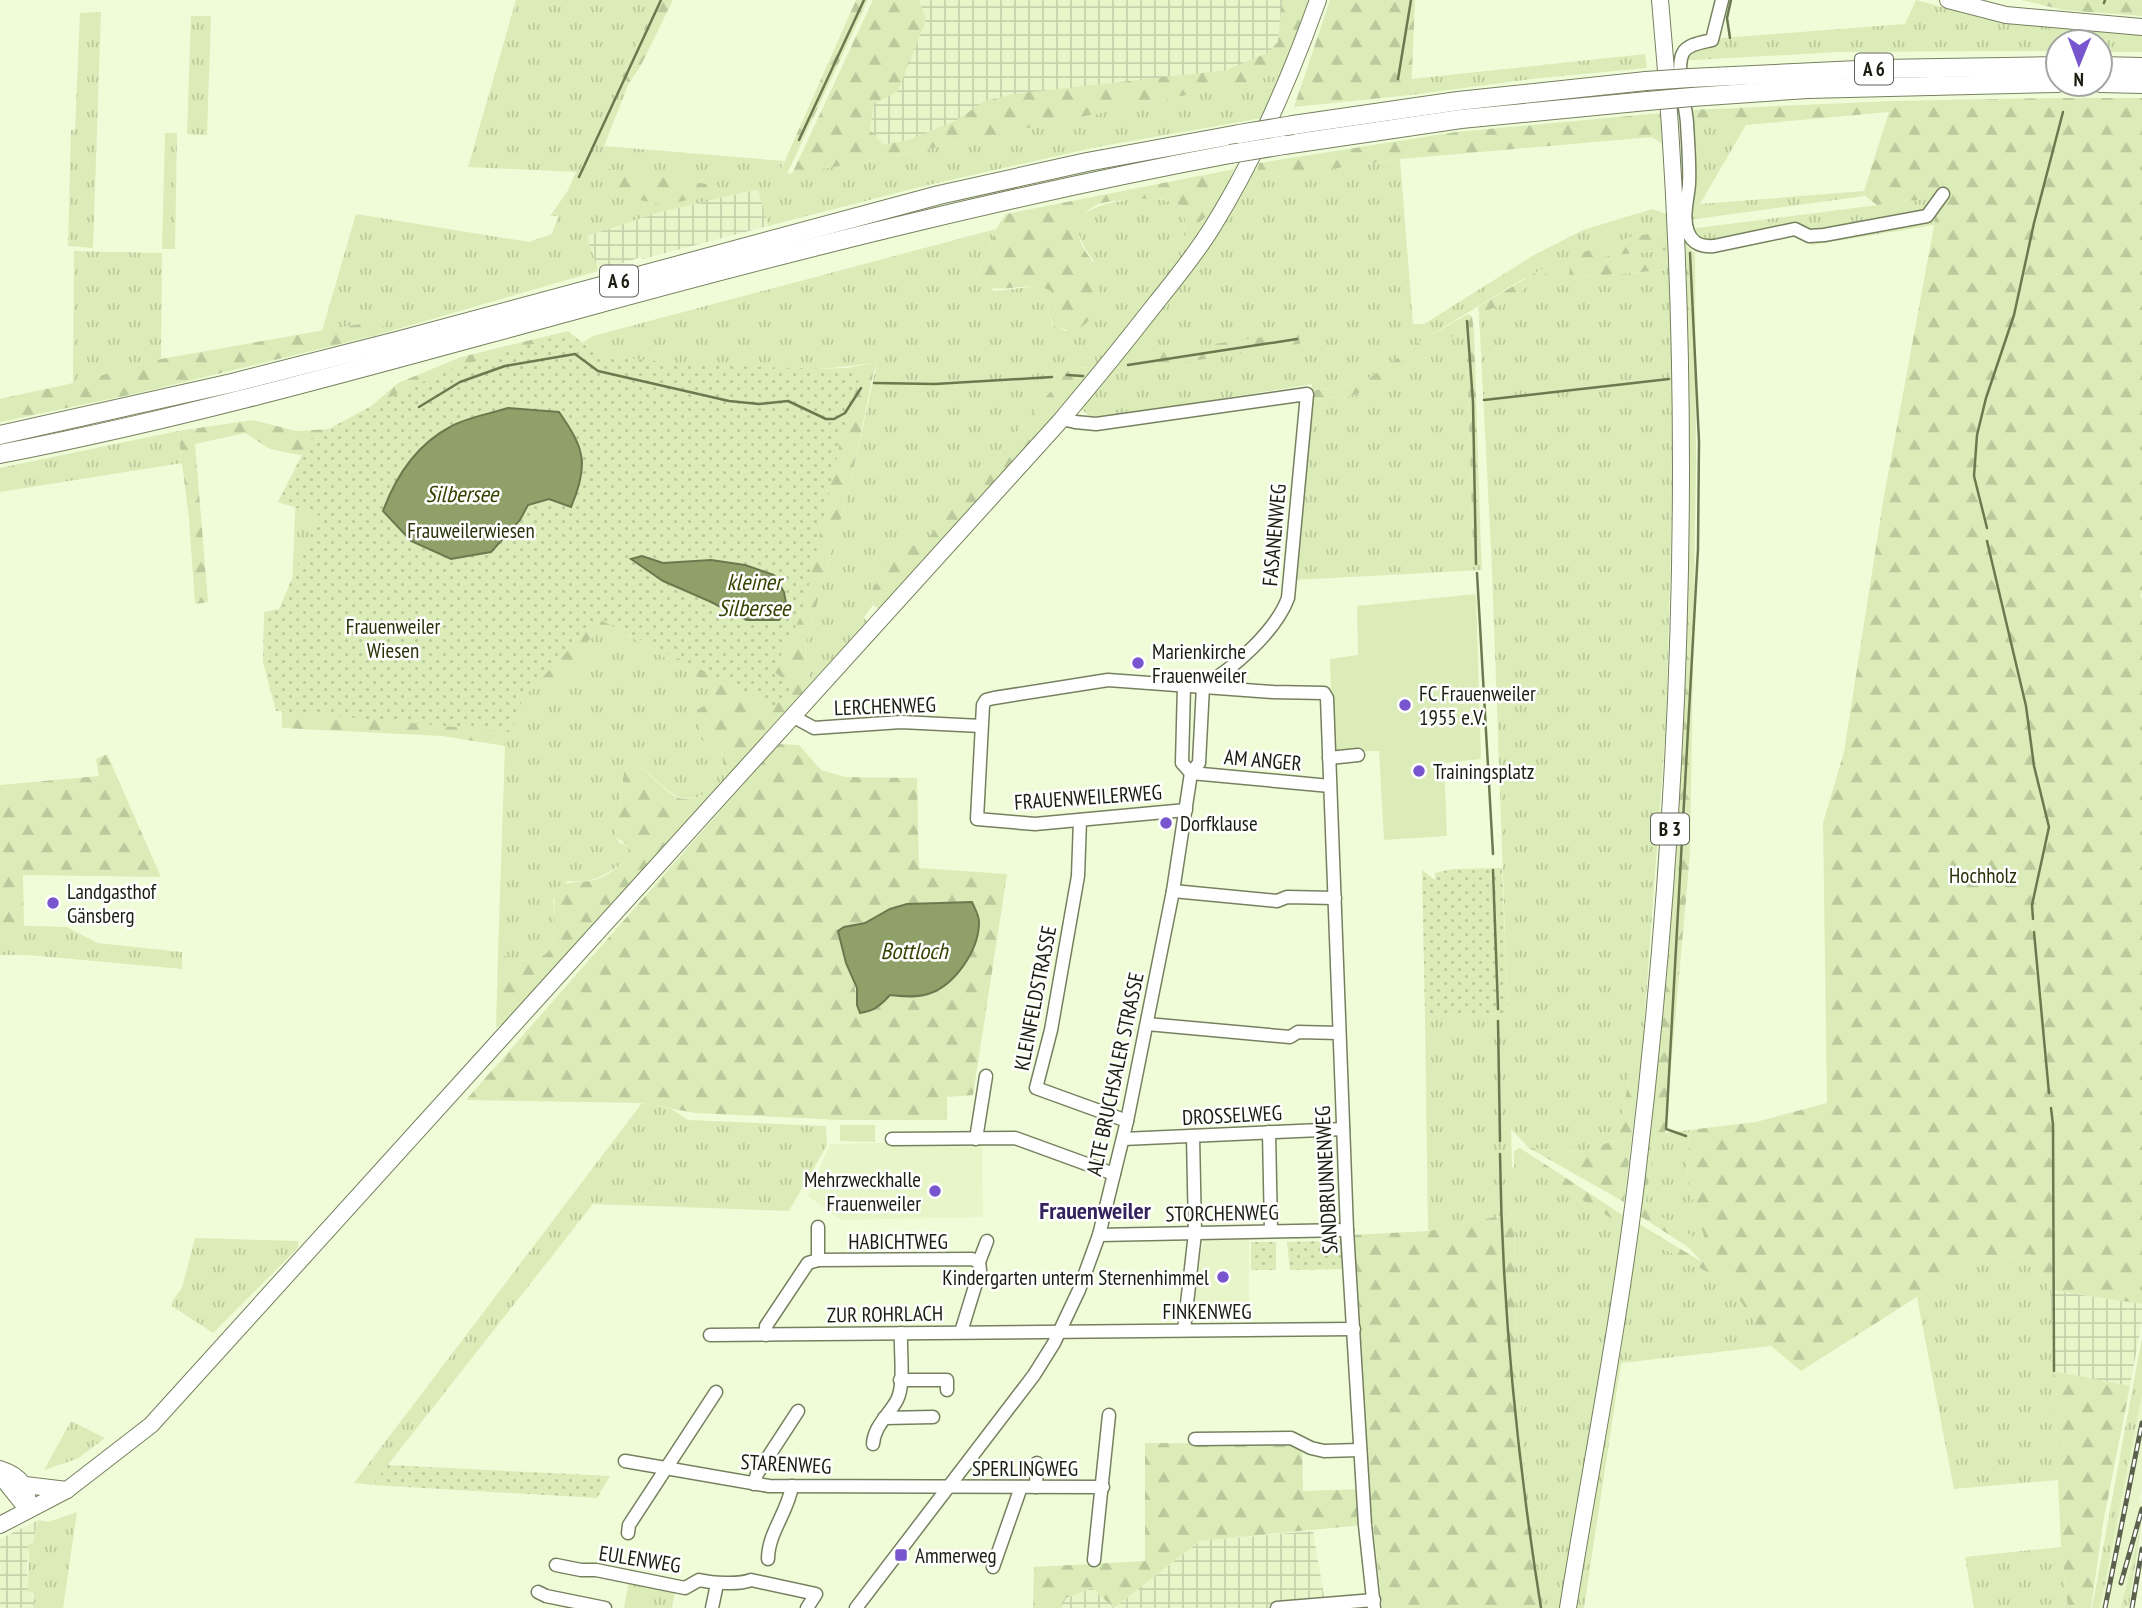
<svg xmlns="http://www.w3.org/2000/svg" width="2142" height="1608" viewBox="0 0 2142 1608" font-family="'PT Sans Narrow',sans-serif">
	<style>
		.built { fill: #e7f5c9 }
		.industrial { fill: url(#industrial-grid) }
		.grass { fill: url(#grass-tufts); fill-rule: evenodd }
		.forest { fill: url(#forest-firs); fill-rule: evenodd }
		.park { fill: url(#park-dots) }
		.pitch { fill: #dbecb8 }
		.water { fill: #8fa069; stroke: #6c794f; stroke-width: 2 }
		.lines { fill: none; stroke-linecap: round; stroke-linejoin: round }
		.stream { stroke: #6c794f; stroke-width: 2.5 }
		.minor-casing { stroke: #76805f; stroke-width: 15 }
		.major-casing { stroke: #76805f; stroke-width: 18 }
		.highway-casing { stroke: #76805f; stroke-width: 20 }
		.minor { stroke: #fff; stroke-width: 12 }
		.major { stroke: #fff; stroke-width: 16 }
		.highway { stroke: #fff; stroke-width: 18 }
		.rail-casing { stroke: #5b614d; stroke-width: 5 }
		.rail { stroke: #fff; stroke-width: 2.5; stroke-dasharray: 8; stroke-linecap: butt }
		.highway-bridge-casing { stroke: #76805f; stroke-width: 20; stroke-linecap: butt }
		.highway-bridge { stroke: #fff; stroke-width: 18 }
		.poi-dot { fill: #7855ce; stroke: #fff; stroke-width: 2.5 }
		.labels { text-anchor: middle; dominant-baseline: central; stroke-width: 5; stroke-linejoin: round; paint-order: stroke }
		.shield { fill: #fff; stroke: #5f6258; stroke-width: 2 }
		.shield-label { font-size: 19px; font-weight: bold; fill: #1a1e11 }
		.park-label { font-size: 21px; fill: #283207; stroke: #fff }
		.street-label { font-size: 21px; fill: #1a1e11; stroke: #fff }
		.poi-label { font-size: 21px; fill: #1a1e11; stroke: #fff; text-anchor: start }
		.water-label { font-size: 23px; font-style: italic; fill: #354300; stroke: #fff }
		.quarter-label { font-size: 24px; font-weight: bold; fill: #34235d; stroke: #fff }
	</style>
	<defs>
		<pattern id="industrial-grid" width="8" height="8" patternUnits="userSpaceOnUse" patternTransform="scale(1.75)"><rect width="8" height="8" fill="#e7f5c9"/><path d="M0 4h8M4 0v8" fill="none" stroke="#c6d2ac"/></pattern>
		<pattern id="grass-tufts" width="24" height="20" patternUnits="userSpaceOnUse" patternTransform="scale(1.75)"><rect width="24" height="20" fill="#dbecb8"/><path d="M3 7l-1-3M5 7V3M7 7l1-3M15 17l-1-3M17 17v-4M19 17l1-3" fill="none" stroke="#bbca9d"/></pattern>
		<pattern id="forest-firs" width="22" height="20" patternUnits="userSpaceOnUse" patternTransform="scale(1.75)"><rect width="22" height="20" fill="#dbecb8"/><path d="M5 1l3.5 6h-7zM16 11l3.5 6h-7z" fill="#bbca9d"/></pattern>
		<pattern id="park-dots" width="8" height="8" patternUnits="userSpaceOnUse" patternTransform="scale(1.75)"><rect width="8" height="8" fill="#dbecb8"/><path d="M2 2h.1M6 6h.1" fill="none" stroke="#bbca9d" stroke-width="1.8" stroke-linecap="round"/></pattern>
	</defs>
	<rect width="100%" height="100%" fill="#f0fcd8"/>
	<g class="built">
		<polygon points="982,1141 983,1217 841,1220 808,1196 830,1144"/>
		<polygon points="1203,1239 1249,1239 1249,1315 1193,1315"/>
		<polygon points="2142,1395 2142,1487 2139,1504 2142,1500 2142,1520 2121,1608 2100,1608"/>
	</g>
	<g class="industrial">
		<polygon points="873,0 1310,0 1290,66 793,175"/>
		<polygon points="759,189 768,226 643,259 641,257 598,271 586,236 657,213"/>
		<polygon points="2050,1290 2142,1304 2142,1321 2130,1386 2053,1371"/>
		<polygon points="38,1520 32,1544 29,1544 27,1565 28,1591 35,1592 33,1608 0,1608 0,1539"/>
		<polygon points="1313,1531 1326,1608 1114,1608 1200,1541"/>
		<polygon points="1092,1588 1114,1608 1061,1608 1066,1598"/>
	</g>
	<g class="grass">
		<path d="M516 0H658L621 76 629 83 604 146 784 161 780 171 787 174 875 160 1258 80 1292 66 1268 117 1097 147 924 186 768 226 758 189 657 213 587 236 598 271 377 335 388 319 322 331 356 214 529 242 552 234 558 216H550L567 192 576 172 468 167ZM609 169 664 205 606 193Z"/>
		<polygon points="1916,0 2000,23 2142,35 2142,52 2100,52 2100,42 2058,42 2058,51 1840,52 1676,61 1709,39 1905,24"/>
		<polygon points="101,12 93,248 68,246 71,130 75,130 80,13"/>
		<polygon points="191,16 211,16 207,135 187,134"/>
		<polygon points="1645,54 1647,68 1531,79 1411,95 1411,79"/>
		<polygon points="1690,119 1746,125 1700,204 1864,191 1865,196 1689,220"/>
		<polygon points="165,133 177,133 175,249 162,249"/>
		<path d="M1400 159 1413 324H1424L1534 255 1583 230 1652 209 1670 215 1673 269 1671 375 1674 431 1666 724 1642 1052 1632 1064 1617 1140 1579 1152 1529 1148 1511 1129 1512 1167 1541 1174 1625 1227 1560 1608H1541L1526 1479 1516 1340 1514 1213 1428 1231 1425 1015 1508 1014 1492 570 1479 313C1508 306 1529 282 1555 268 1577 256 1640 253 1669 250L1668 231 1634 236 1523 279 1421 341 1364 382 1311 391 1312 384 1113 416H1089L1081 409 1226 218 1259 163 1256 180ZM1570 267 1666 270 1570 278ZM1299 332V344L1123 371Z"/>
		<path d="M1146 197 1174 202 1183 207 1185 220 1184 234 1221 203 1190 248 1098 368 1071 367 922 545 907 547 871 594 873 605 864 617 869 625 830 667 812 683 806 668 805 646 850 486 877 362C786 378 694 366 603 359L583 342 593 336 996 229 977 277 994 291 1040 286 1051 291 1048 311 1052 325 1066 331 1094 261C1051 207 1106 203 1146 197Z"/>
		<polygon points="1925,199 1936,199 1934,225 1812,245 1796,236 1697,252 1684,244 1681,230"/>
		<polygon points="74,251 162,253 161,359 73,383"/>
		<polygon points="1466,326 1473,549 1481,549 1482,570 1294,580 1311,399 1352,396 1386,381"/>
		<polygon points="178,431 182,463 0,492 0,468"/>
		<polygon points="296,491 305,501 324,535 291,611"/>
		<path d="M604 625 623 632 714 687 725 784 708 803V791C673 816 661 773 631 763L624 772 615 836 620 843 628 846 629 860C603 874 599 883 567 881L553 899C554 920 562 951 536 959 521 963 512 960 498 953L505 746 514 682 579 666 585 644Z"/>
		<polygon points="0,925 67,927 97,943 182,952 182,969 28,955 0,955"/>
		<polygon points="642,1103 672,1109 688,1120 826,1126 827,1145 789,1211 593,1204 372,1485 354,1483"/>
		<polygon points="1689,1130 1687,1180 1704,1236 1701,1242 1645,1207 1655,1139 1665,1133"/>
		<polygon points="1634,1233 1728,1283 1771,1346 1621,1363 1584,1608 1573,1608"/>
		<polygon points="195,1238 298,1241 298,1248 213,1333 172,1306 173,1300 182,1288"/>
		<polygon points="2030,1254 2050,1290 2058,1480 1954,1489 1917,1297 1970,1263"/>
		<polygon points="2142,1337 2142,1395 2100,1608 2092,1608"/>
		<polygon points="71,1421 105,1438 77,1459 44,1470"/>
		<polygon points="77,1512 63,1608 33,1608 35,1592 28,1592 29,1544 33,1543 38,1520 48,1522"/>
		<polygon points="2142,1520 2129,1607 2121,1608"/>
		<polygon points="2061,1547 2068,1608 1974,1608 1965,1557"/>
		<polygon points="629,1581 675,1592 672,1608 624,1608"/>
	</g>
	<g class="forest">
		<polygon points="658,0 673,0 640,67 629,83 621,76"/>
		<polygon points="856,0 868,0 787,174 780,172"/>
		<polygon points="873,0 919,0 926,20 898,91 874,104 870,130 883,145 911,139 955,121 985,101 1014,94 1227,70 1267,53 1278,42 1282,0 1312,0 1292,66 1258,80 875,160 792,174"/>
		<polygon points="1330,0 1415,0 1411,95 1294,107"/>
		<polygon points="2021,0 2142,0 2142,16 2063,10"/>
		<path d="M2052 98H2142V591L2140 597 2142 599V1304L2050 1290 2030 1254 1970 1263 1801 1371 1771 1346 1728 1283 1634 1233 1636 1222 1702 1262 1688 1247 1637 1214C1673 960 1687 706 1688 450 1689 381 1685 312 1684 244L1695 253 1696 465 1690 854 1665 1133 1655 1139 1645 1206 1701 1242 1704 1236 1687 1180 1689 1130 1756 1122 1827 1103 1823 823 1844 752 1883 502 1934 226 1936 200 1925 199 1877 205 1865 196 1864 191 1889 112 1746 125 1690 119V110L1893 101Z"/>
		<polygon points="1661,113 1662,144 1652,137 1400,159 1256,180 1259,163 1456,132"/>
		<polygon points="608,169 707,184 711,195 664,205 605,193"/>
		<path d="M1234 169 1221 203 1184 236 1185 220 1183 207C1166 196 1145 198 1125 200 1115 201 1102 201 1093 207 1078 215 1075 235 1084 249 1089 258 1098 266 1100 277 1100 282 1098 288 1098 293 1094 321 1081 339 1053 325L1048 311 1051 291C1030 280 1004 294 981 286L977 278 996 229 1006 214Z"/>
		<path d="M1669 231V250C1641 253 1578 256 1555 268 1529 282 1508 306 1479 313L1478 307 1555 261 1634 236Z"/>
		<polygon points="1666,258 1666,270 1569,278 1570,267"/>
		<polygon points="1468,314 1472,316 1474,331 1481,549 1473,549 1466,327 1386,381 1352,396 1311,399 1311,391 1364,382 1421,341"/>
		<polygon points="388,319 377,335 143,392 0,422 0,399 73,383 161,359"/>
		<polygon points="568,331 603,359 760,371 847,368 877,362 873,374 850,486 805,646 806,668 812,683 725,784 722,753 701,739 697,710 715,699 714,687 623,632 604,626 585,644 579,666 565,682 534,689 514,682 505,746 442,736 282,728 282,621 324,535 305,501 329,457 300,455 270,449 245,433 195,444 208,602 195,604 189,519 178,431 253,420 296,431 331,429 363,413 398,383 461,357"/>
		<polygon points="1299,332 1300,344 1122,372 1136,355"/>
		<polygon points="1071,367 1098,368 882,611 873,605 871,594 884,569 905,546 922,545"/>
		<path d="M779 744 799 745 821 770 845 777 917 778 919 868 1007 874 973 1095 947 1097V1120H842L695 1113 642 1103 466 1100ZM890 909 918 997 890 995 881 1006 871 1011 857 1005C857 981 844 956 838 932L853 924 865 923Z"/>
		<polygon points="107,754 161,877 23,875 24,926 0,925 0,785 99,776 96,759"/>
		<path d="M631 763C661 774 672 817 708 791V803L512 1018 496 1028 498 953C512 959 520 963 535 959 567 951 549 911 556 888 573 878 583 885 600 878 610 874 619 865 629 860L628 846 615 836 624 772Z"/>
		<polygon points="1642,1052 1624,1202 1529,1148 1579,1152 1617,1140 1632,1064"/>
		<polygon points="1520,1148 1627,1218 1625,1227 1541,1174 1514,1168 1514,1151"/>
		<polygon points="1514,1213 1516,1340 1526,1479 1541,1608 1382,1608 1373,1524 1200,1541 1114,1608 1092,1588 1066,1598 1061,1608 1033,1608 1034,1567 1145,1561 1145,1443 1302,1444 1303,1491 1368,1489 1352,1235 1428,1231"/>
		<polygon points="2053,1371 2130,1386 2103,1523 2091,1608 2068,1608 2061,1547"/>
	</g>
	<g class="park">
		<polygon points="569,333 599,355 694,365 862,370 841,438 803,612 773,671 793,686 775,706 598,619 523,698 511,732 276,711 263,662 264,612 279,609 319,515 278,502 310,439 377,403 453,368"/>
		<polygon points="1502,868 1508,1014 1425,1015 1422,870 1435,880 1435,873 1453,869"/>
		<polygon points="1343,1240 1345,1269 1290,1270 1287,1242"/>
		<rect x="1251" y="1242" width="25" height="28"/>
		<polygon points="388,1465 610,1476 597,1498 372,1485"/>
	</g>
	<g class="pitch">
		<polygon points="1476,594 1481,759 1444,763 1447,836 1384,840 1379,751 1333,752 1330,659 1358,655 1357,606"/>
		<polygon points="840,1125 875,1125 875,1142 840,1141"/>
	</g>
	<g class="water">
		<path d="M508 408 559 412C585 449 589 465 571 507L549 499 528 505 520 520 491 552 451 559 411 541 383 511C396 476 416 445 450 427 467 417 490 414 508 408Z"/>
		<polygon points="642,556 663,563 711,560 745,565 774,575 784,592 787,608 779,620 747,620 709,601 663,581 631,559"/>
		<path d="M972 902C975 909 979 915 979 922 979 951 954 986 928 994 916 998 902 996 890 995 880 1006 874 1011 860 1013L857 1005V988L846 963 838 931 844 927 865 923 890 909 907 904Z"/>
	</g>
	<g class="lines">
		<g class="stream">
			<polyline points="2104,3 2105,0"/>
			<polyline points="1730,38 1727,18 1731,0"/>
			<polyline points="1398,79 1411,0"/>
			<polyline points="799,140 864,0"/>
			<polyline points="579,177 661,0"/>
			<polyline points="1467,321 1473,402 1476,564"/>
			<polyline points="1128,365 1297,339"/>
			<polyline points="1067,375 1083,376"/>
			<polyline points="874,383 935,384 1052,377"/>
			<polyline points="1484,400 1669,379"/>
			<polyline points="419,407 460,382 505,366 575,354 598,371 729,401 759,404 788,401 826,419 834,419 845,413 861,388"/>
			<polyline points="1987,528 1974,476 1977,435 1986,398 2014,315 2034,223 2063,112"/>
			<polyline points="1987,541 2026,706 2034,766 2049,827 2032,905 2033,919"/>
			<polyline points="1477,573 1493,854"/>
			<polyline points="1493,870 1498,1009"/>
			<polyline points="2034,932 2049,1093"/>
			<polyline points="1498,1021 1500,1141"/>
			<polyline points="2051,1108 2053,1125 2054,1371"/>
			<polyline points="1686,1136 1666,1129 1698,549 1699,441 1690,253"/>
			<path d="M1500 1154C1502 1306 1517 1458 1541 1608"/>
		</g>
		<g class="minor-casing">
			<g id="minor">
				<path d="M1722 0 1712 40C1704 42 1687 44 1683 53 1675 68 1686 106 1687 123 1688 143 1690 164 1689 184 1688 199 1682 217 1688 232 1692 244 1703 247 1714 246L1795 229 1809 236 1824 235 1927 216 1943 194"/>
				<path d="M1062 419 1075 422 1096 424 1307 394 1288 598C1276 631 1233 669 1203 686"/>
				<polyline points="1184,685 1182,763 1191,773"/>
				<polyline points="792,716 814,728 901,722 981,726"/>
				<polyline points="1329,758 1358,755"/>
				<polyline points="1191,773 1330,786"/>
				<polyline points="1186,810 1035,824 977,819 983,705 986,700 994,698 1108,680 1273,692 1324,693 1327,698 1347,1230 1365,1525 1374,1608"/>
				<polyline points="1080,820 1078,876 1051,1030 1036,1088 1127,1121"/>
				<polyline points="1173,891 1277,901 1287,897 1335,898"/>
				<polyline points="1147,1024 1290,1037 1298,1032 1339,1033"/>
				<polyline points="1269,1132 1271,1231"/>
				<polyline points="892,1139 1015,1138 1114,1174"/>
				<polyline points="976,1139 986,1076"/>
				<polyline points="1123,1139 1343,1129"/>
				<polyline points="1099,1235 1347,1230"/>
				<polyline points="818,1260 818,1227"/>
				<polyline points="979,1262 987,1241"/>
				<polyline points="1184,1330 1195,1233 1193,1136"/>
				<polyline points="710,1335 1354,1329"/>
				<polyline points="766,1335 766,1326 808,1263 818,1260 972,1259 979,1262 980,1270 961,1332"/>
				<polyline points="900,1380 947,1380 947,1390"/>
				<polyline points="884,1418 933,1417"/>
				<polyline points="1195,1439 1291,1438 1311,1448 1324,1451 1360,1450"/>
				<path d="M873 1444C874 1426 889 1415 897 1400 905 1385 900 1351 901 1333"/>
				<polyline points="625,1461 769,1486 1103,1487"/>
				<polyline points="754,1484 757,1474 798,1411"/>
				<polyline points="1036,1487 1037,1463"/>
				<polyline points="628,1533 629,1525 716,1392"/>
				<path d="M768 1559C768 1533 788 1512 792 1486"/>
				<polyline points="1094,1560 1109,1415"/>
				<path d="M556 1565 581 1570H596L685 1588 699 1580C712 1583 739 1585 751 1580L816 1594 807 1608"/>
				<polyline points="993,1567 1021,1487"/>
				<polyline points="538,1592 546,1596 605,1608"/>
				<polyline points="712,1608 717,1584"/>
				<polyline points="856,1608 1034,1375 1054,1343 1079,1290 1099,1235 1127,1121 1173,891 1191,773 1199,763 1203,686"/>
				<polyline points="1277,1608 1374,1600"/>
			</g>
		</g>
		<g class="major-casing">
			<g id="major">
				<polyline points="1948,0 2006,15 2142,27"/>
				<path d="M0 1469C22 1476 29 1488 28 1510"/>
				<polyline points="0,1475 28,1510"/>
				<polyline points="25,1485 67,1490"/>
				<path d="M0 1525 67 1490 151 1425 1062 419C1094 381 1125 343 1156 303 1176 278 1196 254 1213 226 1257 155 1290 78 1318 0"/>
				<path d="M1568 1608C1591 1464 1620 1320 1637 1175 1684 785 1696 391 1660 0"/>
			</g>
		</g>
		<g class="highway-casing">
			<g id="highway">
				<polyline points="2100,66 2142,67"/>
				<polyline points="1690,78 1879,69 2058,66"/>
				<polyline points="2100,83 2142,84"/>
				<polyline points="1692,97 1807,89 2058,83"/>
				<polyline points="1293,125 1458,101 1646,81"/>
				<polyline points="1284,145 1461,119 1647,101"/>
				<polyline points="0,435 232,383 397,341 939,195 1087,162 1239,134"/>
				<path d="M0 454C192 417 380 363 568 312 787 252 1007 196 1230 154"/>
			</g>
		</g>
		<use href="#minor" class="minor"/>
		<use href="#major" class="major"/>
		<use href="#highway" class="highway"/>
		<g class="rail-casing">
			<g id="rail">
				<polyline points="2121,1583 2142,1509"/>
				<polyline points="2105,1608 2142,1423"/>
				<polyline points="2132,1608 2142,1549"/>
			</g>
		</g>
		<use href="#rail" class="rail"/>
		<g class="highway-bridge-casing">
			<g id="highway-bridge">
				<polyline points="1646,81 1690,78"/>
				<polyline points="1647,101 1692,97"/>
				<polyline points="1239,134 1293,125"/>
				<polyline points="1230,154 1284,145"/>
			</g>
		</g>
		<use href="#highway-bridge" class="highway-bridge"/>
	</g>
	<g class="poi-dot">
		<circle cx="1138" cy="663" r="7"/>
		<circle cx="1405" cy="705" r="7"/>
		<circle cx="1419" cy="771" r="7"/>
		<circle cx="1166" cy="823" r="7"/>
		<circle cx="53" cy="903" r="7"/>
		<circle cx="935" cy="1191" r="7"/>
		<circle cx="1223" cy="1277" r="7"/>
		<rect x="894" y="1548" width="14" height="14" rx="3.5"/>
	</g>
	<g class="labels">
		<g class="shield">
			<rect x="1855" y="53.5" width="38" height="31" rx="5"/>
			<rect x="600" y="265.5" width="38" height="31" rx="5"/>
			<rect x="1651" y="813.5" width="38" height="31" rx="5"/>
		</g>
		<g class="shield-label">
			<text x="1874" y="69">A 6</text>
			<text x="619" y="281">A 6</text>
			<text x="1670" y="829">B 3</text>
		</g>
		<g class="park-label">
			<text x="471" y="530">Frauweilerwiesen</text>
			<text x="393" y="626">Frauenweiler<tspan x="393" dy="24">Wiesen</tspan></text>
			<text x="1983" y="875">Hochholz</text>
		</g>
		<g class="street-label">
			<text transform="translate(1274 535) rotate(-85)">FASANENWEG</text>
			<text transform="translate(885 706) rotate(-2)">LERCHENWEG</text>
			<text transform="translate(1263 760) rotate(5)">AM ANGER</text>
			<text transform="translate(1088 797) rotate(-4)">FRAUENWEILERWEG</text>
			<text transform="translate(1035 998) rotate(-79)">KLEINFELDSTRASSE</text>
			<text transform="translate(1115 1074) rotate(-78)">ALTE BRUCHSALER STRASSE</text>
			<text transform="translate(1232 1115) rotate(-3)">DROSSELWEG</text>
			<text transform="translate(1326 1180) rotate(-93)">SANDBRUNNENWEG</text>
			<text transform="translate(1222 1213) rotate(-1)">STORCHENWEG</text>
			<text x="898" y="1241">HABICHTWEG</text>
			<text x="1207" y="1311">FINKENWEG</text>
			<text transform="translate(885 1314) rotate(-1)">ZUR ROHRLACH</text>
			<text transform="translate(786 1464) rotate(3)">STARENWEG</text>
			<text x="1025" y="1468">SPERLINGWEG</text>
			<text transform="translate(640 1559) rotate(9)">EULENWEG</text>
		</g>
		<g class="poi-label">
			<text x="1152" y="651">Marienkirche<tspan x="1152" dy="24">Frauenweiler</tspan></text>
			<text x="1419" y="693">FC Frauenweiler<tspan x="1419" dy="24">1955 e.V.</tspan></text>
			<text x="1433" y="771">Trainingsplatz</text>
			<text x="1180" y="823">Dorfklause</text>
			<text x="67" y="891">Landgasthof<tspan x="67" dy="24">Gänsberg</tspan></text>
			<text x="921" y="1179" text-anchor="end">Mehrzweckhalle<tspan x="921" dy="24">Frauenweiler</tspan></text>
			<text x="1209" y="1277" text-anchor="end">Kindergarten unterm Sternenhimmel</text>
			<text x="915" y="1555">Ammerweg</text>
		</g>
		<g class="water-label">
			<text x="462" y="493">Silbersee</text>
			<text x="754" y="581">kleiner<tspan x="754" dy="26">Silbersee</tspan></text>
			<text x="914" y="950">Bottloch</text>
		</g>
		<g class="quarter-label">
			<text x="1095" y="1210">Frauenweiler</text>
		</g>
	</g>
	<g transform="translate(2079 63) rotate(181)"><circle r="33" fill="#ffffff" stroke="#a3a5a0" stroke-width="2"/>
	<path d="M0-5L12 26L0 18L-12 26Z" fill="#7855ce"/>
	<text y="-10" font-size="19" font-weight="bold" text-anchor="middle" fill="#1a1e11">N</text>
	</g>
</svg>
